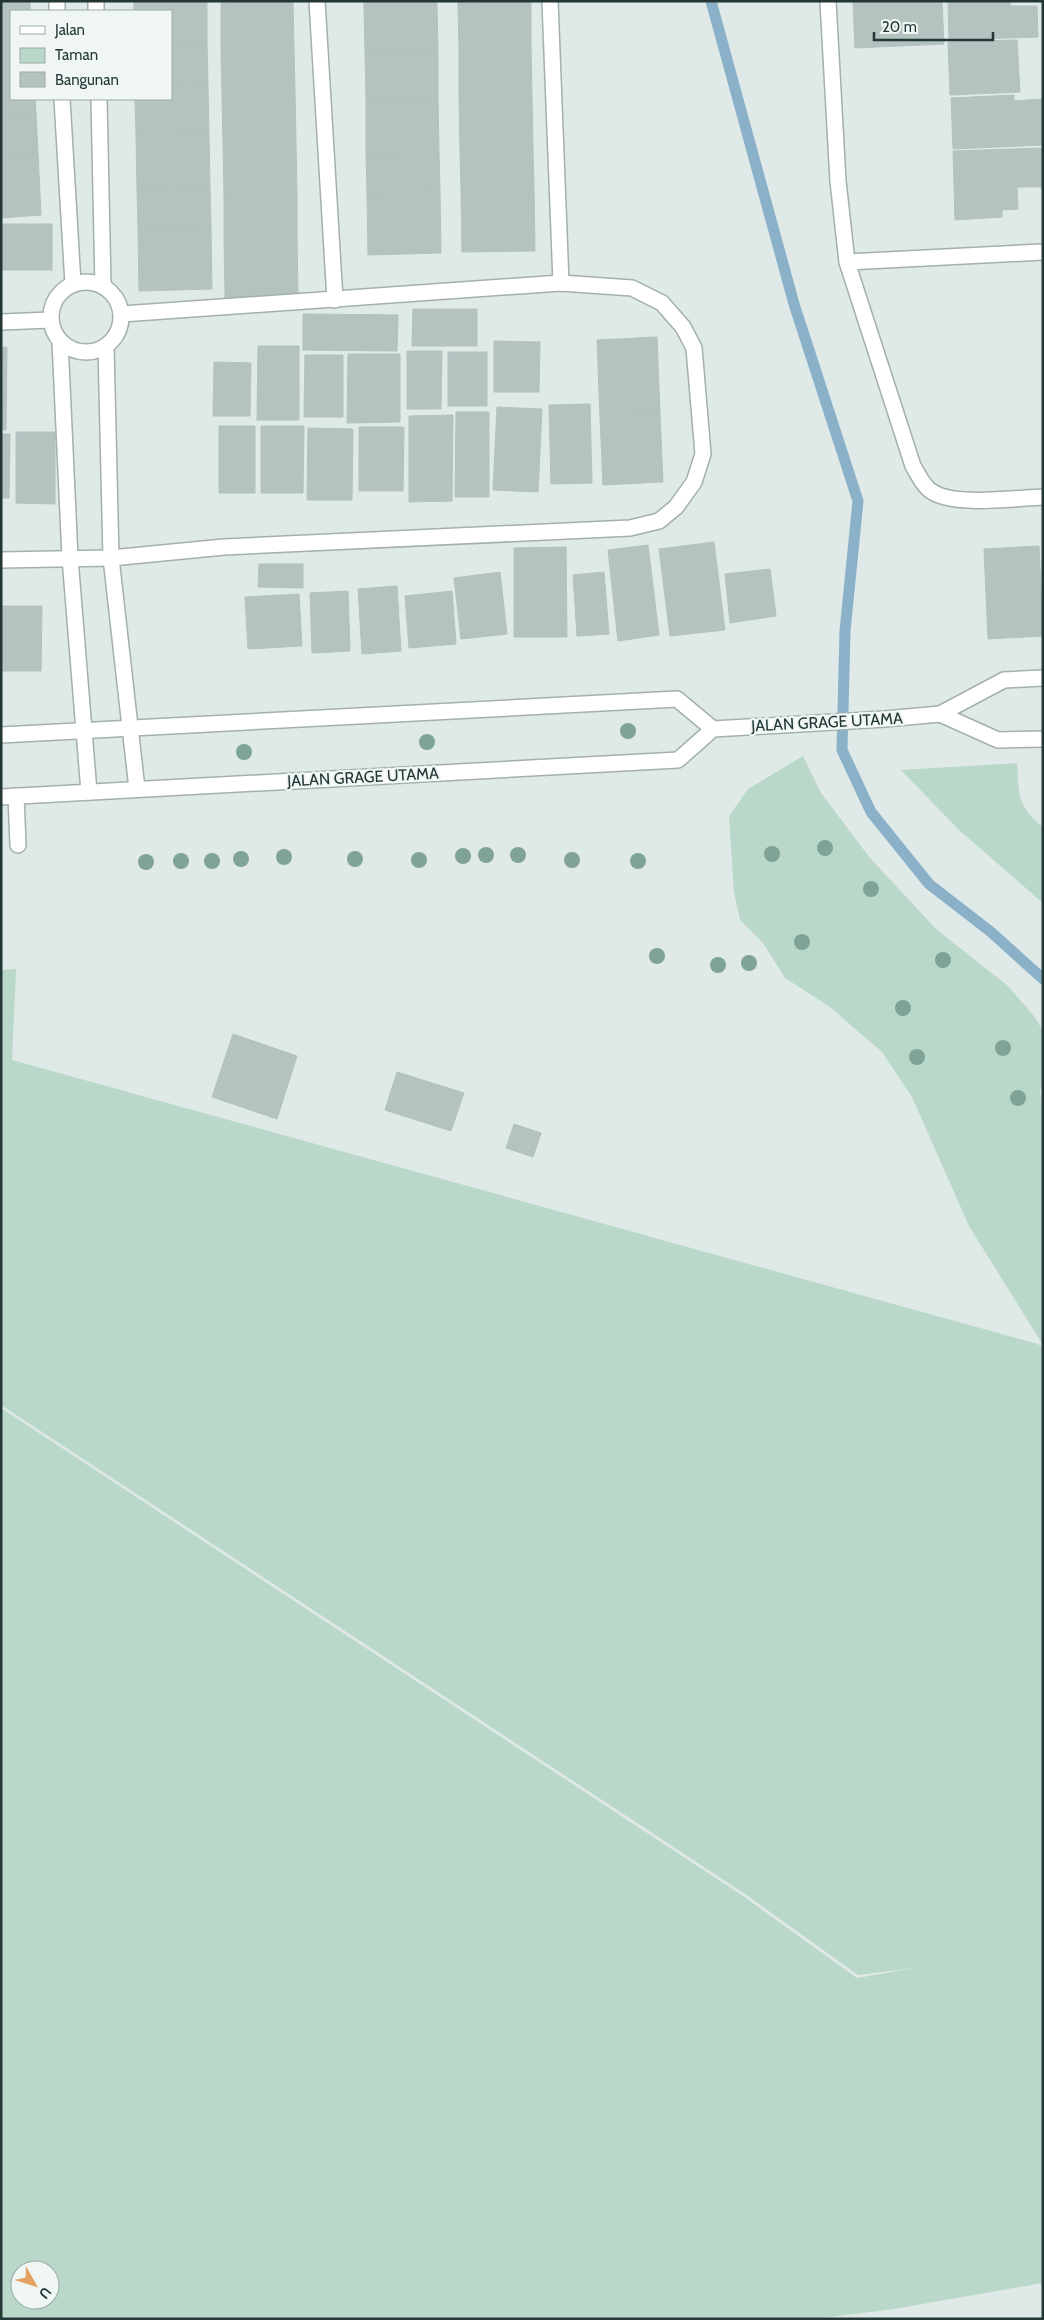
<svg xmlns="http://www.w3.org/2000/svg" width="1044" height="2320" viewBox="0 0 1044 2320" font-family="Cabin,sans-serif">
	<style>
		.green { fill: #bad8c9; fill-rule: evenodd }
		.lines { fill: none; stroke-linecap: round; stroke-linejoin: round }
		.stream { stroke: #8bb1c9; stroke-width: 11 }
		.building { fill: #b5c3c0; stroke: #b2c2bf }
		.lane-casing { stroke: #a3b0ae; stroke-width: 18 }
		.street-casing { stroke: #a3b0ae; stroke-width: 18 }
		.lane { stroke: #fff; stroke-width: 15 }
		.street { stroke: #fff; stroke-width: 15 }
		.tree { fill: #7fa396 }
		.labels { text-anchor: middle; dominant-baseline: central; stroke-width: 4.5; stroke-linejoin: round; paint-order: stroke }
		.street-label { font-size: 16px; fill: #223736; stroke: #eff6f4 }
	</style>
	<rect width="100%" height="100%" fill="#dfe9e7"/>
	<g class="green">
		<polygon points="803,756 821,793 870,858 936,929 1008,986 1034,1016 1043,1031 1043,1081 1040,1091 1043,1112 1043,1345 969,1226 912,1097 882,1052 830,1007 785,978 763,943 740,920 734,893 729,816 748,789"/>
		<path d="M1017 763C1019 794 1017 807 1043 827V903L959 830 901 770Z"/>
		<path d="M16 969 12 1060 1038 1344 1043 1348V2283L894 2309 814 2319H1V1408L743 1896 857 1978 915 1968 858 1975 745 1894 1 1405V970ZM20 2270H50V2300H20Z"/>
	</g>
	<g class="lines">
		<polyline class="stream" points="711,1 794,304 858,501 845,631 842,750 871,812 929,884 991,932 1043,979"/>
	</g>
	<g class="building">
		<polygon points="1,1 30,1 30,11 1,13"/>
		<polygon points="134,1 207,1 207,41 171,42 171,11 134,11"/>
		<polygon points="221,1 293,1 293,2 221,4"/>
		<polygon points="364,1 437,1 437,5 364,7"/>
		<polygon points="458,1 531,1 531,2 458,4"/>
		<polygon points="853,1 942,1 944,44 855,48"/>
		<polygon points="948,1 1010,1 1010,6 1037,6 1038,37 949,40"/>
		<polygon points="293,2 294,48 221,50 221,4"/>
		<polygon points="531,2 531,46 459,48 458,4"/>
		<polygon points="437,5 438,49 365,51 364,7"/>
		<polygon points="11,12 11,62 1,62 1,13"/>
		<polygon points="1017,40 1020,92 950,95 948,42"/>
		<polygon points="207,41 208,85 171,86 171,42"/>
		<polygon points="531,46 532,96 459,98 459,48"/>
		<polygon points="294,48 295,92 222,94 221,50"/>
		<polygon points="438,49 438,99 366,100 365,51"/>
		<polygon points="1,62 11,62 11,99 35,99 36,113 1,115"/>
		<polygon points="208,85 209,135 136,136 135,99 171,99 171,86"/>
		<polygon points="295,92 296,142 223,144 222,94"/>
		<polygon points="1014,95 1014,101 1043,99 1043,145 953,149 951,98"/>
		<polygon points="532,96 533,149 460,150 459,98"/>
		<polygon points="438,99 439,152 366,153 366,100"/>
		<polygon points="36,113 38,153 1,155 1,115"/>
		<polygon points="209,135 210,188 137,189 136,136"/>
		<polygon points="296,142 297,195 224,196 223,144"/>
		<polygon points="1043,148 1043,187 1017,187 1018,209 1002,210 1002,217 955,220 953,151"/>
		<polygon points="533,149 534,189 461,190 460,150"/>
		<polygon points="439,152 440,191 367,193 366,153"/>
		<polygon points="38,153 41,215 1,218 1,155"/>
		<polygon points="210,188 211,227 138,229 137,189"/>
		<polygon points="534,189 535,251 462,252 461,190"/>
		<polygon points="440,191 441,253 368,255 367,193"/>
		<polygon points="297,195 297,234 224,236 224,196"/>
		<rect x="1" y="224" width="51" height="46"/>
		<polygon points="211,227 212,289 139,291 138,229"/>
		<polygon points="297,234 298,296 225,298 224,236"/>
		<polygon points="413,309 477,309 477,346 412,346"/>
		<polygon points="303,314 398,315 397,351 303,350"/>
		<polygon points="657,337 660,414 600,417 597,340"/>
		<polygon points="494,341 540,342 539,392 494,392"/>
		<polygon points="258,346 299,346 299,420 257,420"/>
		<polygon points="1,347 7,347 6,430 1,430"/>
		<polygon points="407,351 442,351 441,409 407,409"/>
		<rect x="448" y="352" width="39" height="54"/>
		<polygon points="348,354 400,354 400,422 347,423"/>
		<polygon points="305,355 343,355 343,417 304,417"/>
		<polygon points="214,362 251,363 250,416 213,416"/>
		<polygon points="590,404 592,483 551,484 549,405"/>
		<polygon points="497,407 542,409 538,492 493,490"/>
		<polygon points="456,412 489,412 489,497 455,497"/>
		<polygon points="660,414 663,482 603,485 600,417"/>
		<polygon points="453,415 452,501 409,502 409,416"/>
		<rect x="219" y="426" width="36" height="67"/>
		<polygon points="261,426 304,426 303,493 261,493"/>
		<polygon points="359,427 404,427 403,491 359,491"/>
		<polygon points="308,428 353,429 352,500 307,500"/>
		<polygon points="16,432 55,432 55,504 16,503"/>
		<polygon points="1,434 10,434 9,498 1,498"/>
		<polygon points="714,542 725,630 670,636 659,549"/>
		<polygon points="648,545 659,635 618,641 608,550"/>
		<polygon points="1039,546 1043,636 988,639 984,549"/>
		<polygon points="566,547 567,637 514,637 514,548"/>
		<polygon points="259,564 303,564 303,588 258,587"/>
		<polygon points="770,569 776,616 730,623 725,574"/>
		<polygon points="500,572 507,634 461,639 454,578"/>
		<polygon points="604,572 609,634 577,636 573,575"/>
		<polygon points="397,586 401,651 362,654 358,589"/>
		<polygon points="348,591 350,651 312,653 310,593"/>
		<polygon points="452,591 456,644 409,648 405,596"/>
		<polygon points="299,594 302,646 248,649 245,597"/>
		<polygon points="1,606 42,606 41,671 1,671"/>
		<polygon points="233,1034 297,1056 277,1119 212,1097"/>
		<polygon points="397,1072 464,1093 451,1131 385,1110"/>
		<polygon points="514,1124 541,1133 533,1157 506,1148"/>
	</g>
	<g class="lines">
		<g class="lane-casing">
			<polyline id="lane" points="16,796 18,845"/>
		</g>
		<g class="street-casing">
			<g id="street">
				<polyline points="57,1 57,11"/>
				<polyline points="96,1 96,11"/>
				<polyline points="317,1 335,300"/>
				<polyline points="550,1 561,283"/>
				<path d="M828 1 838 181 847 262 913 466C918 474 923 486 931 491 953 507 1015 498 1043 497"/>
				<polyline points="62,99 73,284"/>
				<polyline points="99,99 103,285"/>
				<polyline points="847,262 1043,252"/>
				<circle cx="86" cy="317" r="35"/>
				<polyline points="1,322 51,320"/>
				<polyline points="60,341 70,558 89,792"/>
				<polyline points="106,346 111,558 137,789"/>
				<polyline points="1,560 111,558 224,547 630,528 659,521 676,507 694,482 703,454 694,348 683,327 662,303 632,288 561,283 122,314"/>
				<polyline points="940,714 998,740 1043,739"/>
				<polyline points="1,735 677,699 713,729"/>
				<polyline points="1,797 678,760 713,729 885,719 940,714 1004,680 1043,678"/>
			</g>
		</g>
		<use href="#lane" class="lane"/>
		<use href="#street" class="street"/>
	</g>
	<g class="tree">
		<circle cx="628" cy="731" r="8"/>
		<circle cx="427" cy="742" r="8"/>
		<circle cx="244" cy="752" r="8"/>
		<circle cx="825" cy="848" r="8"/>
		<circle cx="772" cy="854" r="8"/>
		<circle cx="486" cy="855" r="8"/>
		<circle cx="518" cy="855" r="8"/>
		<circle cx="463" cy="856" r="8"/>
		<circle cx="284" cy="857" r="8"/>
		<circle cx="241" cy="859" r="8"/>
		<circle cx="355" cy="859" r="8"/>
		<circle cx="419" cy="860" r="8"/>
		<circle cx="572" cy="860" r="8"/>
		<circle cx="181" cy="861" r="8"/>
		<circle cx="212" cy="861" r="8"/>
		<circle cx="638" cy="861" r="8"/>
		<circle cx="146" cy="862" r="8"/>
		<circle cx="871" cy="889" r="8"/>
		<circle cx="802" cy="942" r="8"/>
		<circle cx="657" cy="956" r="8"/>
		<circle cx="943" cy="960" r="8"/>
		<circle cx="749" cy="963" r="8"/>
		<circle cx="718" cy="965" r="8"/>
		<circle cx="903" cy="1008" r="8"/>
		<circle cx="1003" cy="1048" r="8"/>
		<circle cx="917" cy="1057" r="8"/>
		<circle cx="1018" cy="1098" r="8"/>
	</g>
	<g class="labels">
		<g class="street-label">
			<text transform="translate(827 722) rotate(-3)">JALAN GRAGE UTAMA</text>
			<text transform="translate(363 777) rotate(-3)">JALAN GRAGE UTAMA</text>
		</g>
	</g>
	<rect width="1044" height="2320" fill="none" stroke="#223736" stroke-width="5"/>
	<rect x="10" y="10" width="162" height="90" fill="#eff6f4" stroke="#9daaa8"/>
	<rect x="20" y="26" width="25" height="8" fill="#ffffff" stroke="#9daaa8"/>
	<text x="55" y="35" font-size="15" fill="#223736">Jalan</text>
	<rect x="20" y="48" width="25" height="15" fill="#bad8c9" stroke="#9daaa8"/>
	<text x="55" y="60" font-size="15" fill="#223736">Taman</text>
	<rect x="20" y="72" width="25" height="15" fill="#b5c3c0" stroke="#9daaa8"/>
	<text x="55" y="85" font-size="15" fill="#223736">Bangunan</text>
	<g transform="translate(35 2285) rotate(129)"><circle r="24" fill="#eff6f4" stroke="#9daaa8"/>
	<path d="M0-4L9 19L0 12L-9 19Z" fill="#e4a161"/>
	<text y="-8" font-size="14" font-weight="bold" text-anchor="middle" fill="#223736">U</text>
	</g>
	<path d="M874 32v8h119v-8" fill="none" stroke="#223736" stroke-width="2.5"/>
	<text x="882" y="32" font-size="15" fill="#223736" stroke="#eff6f4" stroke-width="4" paint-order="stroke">20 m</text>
</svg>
